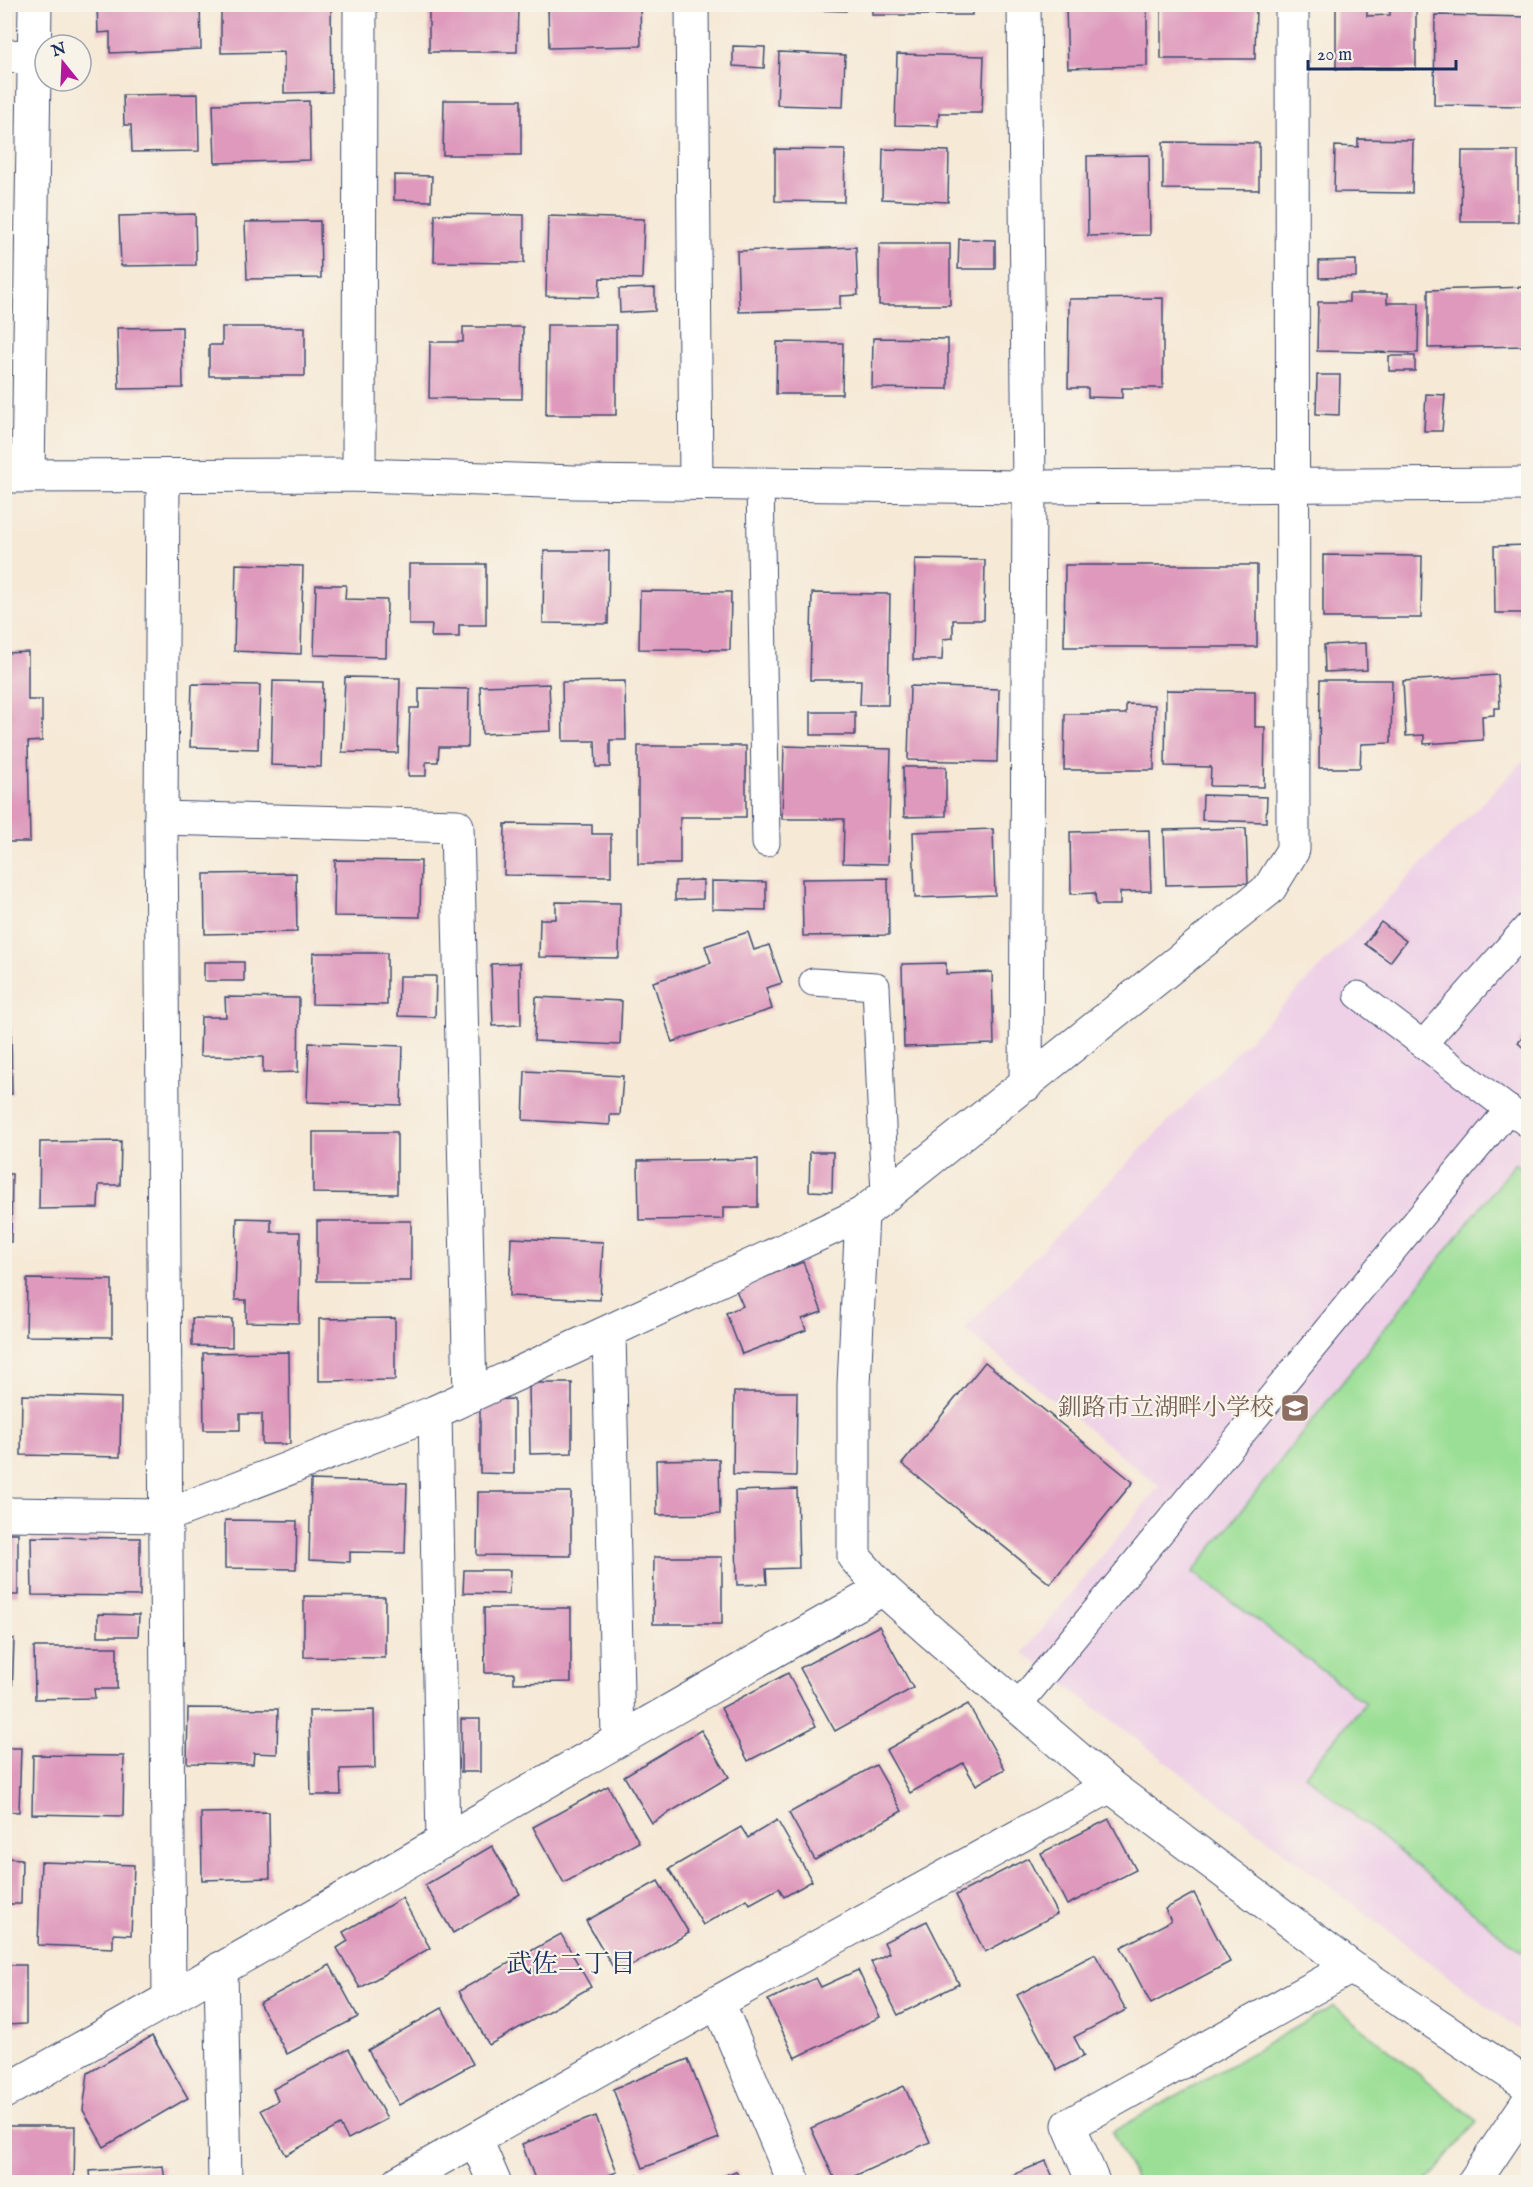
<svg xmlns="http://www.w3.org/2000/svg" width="1533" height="2187" viewBox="0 0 1533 2187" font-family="'IM FELL English','Noto Serif JP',serif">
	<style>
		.built { fill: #eed0e7 }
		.green { fill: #9bdf96; stroke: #5b877a; stroke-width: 1.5 }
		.building { fill: #de99bc }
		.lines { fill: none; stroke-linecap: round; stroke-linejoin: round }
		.lane-casing { stroke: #3c4b70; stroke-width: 29 }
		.street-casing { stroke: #3c4b70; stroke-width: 35 }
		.secondary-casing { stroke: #3c4b70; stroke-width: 35 }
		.lane { stroke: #fff; stroke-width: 27 }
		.street { stroke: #fff; stroke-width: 33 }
		.secondary { stroke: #fff; stroke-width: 33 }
		.labels { text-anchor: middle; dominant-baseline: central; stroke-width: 4.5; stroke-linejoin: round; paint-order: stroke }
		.education-label { font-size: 24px; fill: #785e54; stroke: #f7f3e8; text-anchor: end }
		.neighbourhood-label { font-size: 26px; fill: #1b2f5e; stroke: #f7f3e8 }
	</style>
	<rect width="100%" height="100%" fill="#f7f3e8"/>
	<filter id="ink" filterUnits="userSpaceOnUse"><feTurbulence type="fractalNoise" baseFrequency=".0167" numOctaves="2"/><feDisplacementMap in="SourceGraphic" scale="12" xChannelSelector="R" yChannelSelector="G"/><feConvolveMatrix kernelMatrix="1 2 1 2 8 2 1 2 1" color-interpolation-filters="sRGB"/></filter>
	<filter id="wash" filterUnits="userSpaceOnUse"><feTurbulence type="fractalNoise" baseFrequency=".008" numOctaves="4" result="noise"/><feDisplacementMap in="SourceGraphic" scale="24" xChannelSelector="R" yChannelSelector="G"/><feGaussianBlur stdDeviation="1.35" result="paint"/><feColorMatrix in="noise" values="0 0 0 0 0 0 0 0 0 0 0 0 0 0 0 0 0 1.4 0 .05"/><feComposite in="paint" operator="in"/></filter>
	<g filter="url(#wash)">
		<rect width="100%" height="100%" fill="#f6e9d6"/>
		<polygon class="built" points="1528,756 1528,2037 1023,1653 1159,1486 964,1329"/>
		<g class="green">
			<polygon points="1515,1163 1528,1174 1528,1957 1305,1775 1365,1703 1193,1572"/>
			<polygon points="1334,2006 1477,2121 1427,2182 1137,2182 1112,2132"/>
		</g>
		<g id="blocks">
			<g class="building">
				<polygon points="97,4 200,4 201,49 110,53 110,32 98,33"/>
				<polygon points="221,4 331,4 332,92 284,93 284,52 221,53"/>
				<polygon points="429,4 518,4 517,52 429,52"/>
				<polygon points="548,4 640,4 641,46 549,48"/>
				<polygon points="776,4 846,4 846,11 776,9"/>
				<rect x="872" y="4" width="100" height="11"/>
				<polygon points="1161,4 1256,4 1255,59 1161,59"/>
				<polygon points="1336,4 1367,4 1367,16 1390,15 1390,4 1416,4 1416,69 1336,69"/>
				<polygon points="1147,7 1147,66 1068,68 1066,8"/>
				<polygon points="1435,15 1528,17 1528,106 1434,105"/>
				<polygon points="733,46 765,47 764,68 733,66"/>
				<polygon points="779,52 845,55 843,107 777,105"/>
				<polygon points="897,54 984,56 982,113 939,113 938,126 895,125"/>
				<polygon points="198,94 199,151 132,152 131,125 124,125 123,95"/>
				<polygon points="444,100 521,100 521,155 443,155"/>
				<polygon points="309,101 310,160 215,163 213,104"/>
				<polygon points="1358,139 1413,140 1412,193 1334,192 1335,146 1358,147"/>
				<polygon points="1163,142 1259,143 1259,190 1163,189"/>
				<polygon points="775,149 845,150 844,202 775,201"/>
				<polygon points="883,149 949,151 948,202 882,199"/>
				<polygon points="1462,151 1518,151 1518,222 1461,222"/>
				<polygon points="1149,155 1150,235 1088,236 1087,156"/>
				<polygon points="394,175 432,176 431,201 394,200"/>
				<polygon points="195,214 196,265 121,266 119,216"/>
				<polygon points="435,214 524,215 524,263 434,262"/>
				<polygon points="548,216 644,219 642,279 600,278 599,297 546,296"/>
				<polygon points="320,221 321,278 247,279 245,222"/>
				<polygon points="959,239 995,240 995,269 958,269"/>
				<rect x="879" y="244" width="71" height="61"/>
				<polygon points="856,247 858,295 840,296 840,309 739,312 737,251"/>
				<polygon points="1356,260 1356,277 1319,278 1319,261"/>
				<polygon points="1526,287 1527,346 1428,348 1428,290"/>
				<polygon points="655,288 655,311 620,313 619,289"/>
				<polygon points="1349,294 1387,294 1387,303 1419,303 1418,353 1317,351 1318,302 1349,302"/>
				<polygon points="1163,298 1163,388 1122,388 1122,398 1088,397 1088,388 1068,388 1069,299"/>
				<polygon points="547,325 616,325 616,415 546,415"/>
				<polygon points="182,327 183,388 119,389 117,328"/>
				<polygon points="222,327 305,327 305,376 209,376 209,345 222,345"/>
				<polygon points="463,327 523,327 522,399 429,398 430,342 463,342"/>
				<polygon points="873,338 948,339 948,389 872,388"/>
				<polygon points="777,342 843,343 842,394 776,394"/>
				<rect x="1389" y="356" width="26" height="15"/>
				<polygon points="1317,375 1340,375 1339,415 1316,414"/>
				<polygon points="1426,394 1445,395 1442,431 1424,431"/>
				<polygon points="1528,545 1528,613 1495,613 1494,546"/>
				<polygon points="544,551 609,551 608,624 543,623"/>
				<polygon points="1323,555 1422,556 1421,618 1323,618"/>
				<polygon points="915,559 985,560 984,620 953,620 953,638 943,639 942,660 913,660"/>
				<polygon points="236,564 303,566 301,654 234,651"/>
				<polygon points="409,564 486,564 486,625 459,625 459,637 431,637 432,625 409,625"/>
				<polygon points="1065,565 1257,565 1257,647 1064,647"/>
				<polygon points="316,585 346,585 345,599 387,600 386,657 314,655"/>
				<polygon points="640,591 731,592 730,650 639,649"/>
				<polygon points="812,593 890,594 888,705 860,705 861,680 810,680"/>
				<polygon points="1366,643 1367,670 1325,672 1324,645"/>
				<polygon points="28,652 28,700 42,700 42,741 28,742 30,842 4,842 4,653"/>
				<polygon points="1498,675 1500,708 1494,708 1494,715 1482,716 1483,740 1424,744 1424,735 1406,736 1403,681"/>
				<polygon points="345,677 400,678 398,753 342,752"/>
				<polygon points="1320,680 1392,680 1391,743 1361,744 1360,768 1319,768"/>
				<polygon points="273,681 323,682 321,767 271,765"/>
				<polygon points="625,681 626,740 610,740 610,767 596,767 595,741 563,741 562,682"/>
				<polygon points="192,684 260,685 258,749 190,747"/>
				<polygon points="549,684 551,731 482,734 480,686"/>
				<polygon points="910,686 999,689 997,762 908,760"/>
				<polygon points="419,688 469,689 468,747 439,747 438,762 426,762 426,776 408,776 410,708 419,708"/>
				<polygon points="1166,690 1255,691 1255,727 1265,727 1264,787 1210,786 1211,767 1165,766"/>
				<polygon points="1126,704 1155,705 1154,770 1064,770 1065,714 1126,714"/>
				<rect x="811" y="712" width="44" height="23"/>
				<polygon points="638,746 746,746 746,817 680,817 680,864 638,864"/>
				<polygon points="784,746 891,749 888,864 843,863 844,819 782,819"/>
				<polygon points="903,767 946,767 946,816 904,817"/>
				<polygon points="1203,795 1267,797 1266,822 1202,820"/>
				<polygon points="505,824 592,825 592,834 611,834 611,876 504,875"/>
				<polygon points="1246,828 1248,883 1166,885 1164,830"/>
				<polygon points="993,829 995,895 915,898 913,832"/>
				<polygon points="1149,830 1151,891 1120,892 1120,905 1096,905 1095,893 1071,894 1070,832"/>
				<polygon points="335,860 421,861 420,917 334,916"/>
				<polygon points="296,873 297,932 205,934 204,874"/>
				<polygon points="888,878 889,935 803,936 802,879"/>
				<polygon points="703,880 703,899 675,900 675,881"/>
				<polygon points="712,881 766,882 766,910 712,909"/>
				<polygon points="556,902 620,903 619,958 539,957 540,919 556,919"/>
				<polygon points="1381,922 1406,941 1390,962 1365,944"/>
				<polygon points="748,932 754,950 769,945 782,983 766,988 772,1009 672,1042 653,982 711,963 705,946"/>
				<polygon points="313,953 387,953 387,1005 312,1004"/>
				<rect x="204" y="962" width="40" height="19"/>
				<polygon points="520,963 521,1025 493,1026 491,964"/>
				<polygon points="946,963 946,974 992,972 994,1044 904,1047 902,964"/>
				<polygon points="399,976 436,976 435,1017 398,1016"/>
				<polygon points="225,997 299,998 298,1072 263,1073 263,1057 200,1056 201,1017 226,1017"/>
				<polygon points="536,997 622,1001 620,1045 534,1041"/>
				<polygon points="4,1026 11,1026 12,1094 4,1094"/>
				<polygon points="1528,1030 1528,1052 1518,1043"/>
				<polygon points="309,1043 403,1046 401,1105 307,1102"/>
				<polygon points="525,1071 623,1076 620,1115 610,1115 610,1125 523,1120"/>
				<polygon points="313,1132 397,1132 397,1194 313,1193"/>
				<polygon points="121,1141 120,1185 99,1185 98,1208 39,1209 40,1142"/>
				<polygon points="810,1152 833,1152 832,1192 809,1191"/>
				<polygon points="758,1159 758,1207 723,1207 723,1219 639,1220 638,1161"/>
				<polygon points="4,1174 12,1174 11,1242 4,1242"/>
				<polygon points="237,1218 271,1219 271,1232 300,1232 299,1323 246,1322 246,1300 235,1300"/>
				<rect x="317" y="1221" width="94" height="60"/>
				<polygon points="511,1238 603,1242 600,1300 509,1296"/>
				<polygon points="803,1262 822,1312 802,1319 806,1330 742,1354 726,1313 743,1306 735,1288"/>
				<polygon points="27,1279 112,1280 112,1337 26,1336"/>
				<polygon points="192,1318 232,1319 232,1347 192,1346"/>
				<polygon points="395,1318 395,1380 319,1381 319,1319"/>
				<polygon points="289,1352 290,1444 262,1444 262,1414 240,1414 240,1430 204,1430 203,1353"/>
				<polygon points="985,1362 1133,1482 1050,1584 902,1464"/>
				<polygon points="529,1383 572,1383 572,1453 530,1454"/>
				<polygon points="734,1392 797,1392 796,1476 733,1474"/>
				<polygon points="22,1395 121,1398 120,1457 21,1455"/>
				<polygon points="514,1399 514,1474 480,1473 480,1400"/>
				<polygon points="719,1459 720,1514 657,1515 656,1460"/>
				<polygon points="311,1480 407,1483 405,1553 350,1552 350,1562 309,1560"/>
				<polygon points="797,1489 799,1568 766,1569 767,1584 737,1585 735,1491"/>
				<polygon points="478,1492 571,1492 571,1556 477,1555"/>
				<polygon points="225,1520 297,1521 296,1569 225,1568"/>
				<rect x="4" y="1533" width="14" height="62"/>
				<polygon points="31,1537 140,1538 140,1596 32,1595"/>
				<polygon points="654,1557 722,1557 722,1624 653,1624"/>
				<polygon points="464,1570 510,1570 509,1594 463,1593"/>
				<polygon points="304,1596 385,1597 385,1658 304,1657"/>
				<polygon points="484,1608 571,1608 571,1682 514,1683 514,1673 485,1673"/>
				<polygon points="98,1614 139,1615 138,1636 98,1636"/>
				<polygon points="879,1626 913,1688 835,1731 800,1668"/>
				<polygon points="4,1638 14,1639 12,1696 4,1696"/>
				<polygon points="34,1647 117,1647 117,1689 94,1689 95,1698 35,1699"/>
				<polygon points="788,1673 816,1726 748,1761 721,1708"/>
				<polygon points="968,1704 1005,1769 976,1785 963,1763 910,1793 886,1750"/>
				<polygon points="188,1708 278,1709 277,1754 254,1753 253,1764 187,1763"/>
				<polygon points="374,1710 375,1768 340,1769 341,1795 311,1795 309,1711"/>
				<rect x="461" y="1719" width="19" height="53"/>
				<polygon points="701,1730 729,1777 652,1823 624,1776"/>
				<polygon points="4,1748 21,1748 19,1812 4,1811"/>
				<polygon points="33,1755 124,1756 123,1816 32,1814"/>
				<polygon points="876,1765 902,1811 815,1860 789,1813"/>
				<polygon points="608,1786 639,1842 564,1883 533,1827"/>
				<polygon points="269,1812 270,1878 202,1880 201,1813"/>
				<polygon points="1109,1819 1136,1870 1067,1905 1041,1853"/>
				<polygon points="777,1820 812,1881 784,1897 779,1888 750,1904 747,1899 703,1925 669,1869 741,1827 748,1838"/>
				<polygon points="492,1846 520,1894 453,1933 425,1885"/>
				<polygon points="4,1858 22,1859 21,1904 4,1904"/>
				<polygon points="1028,1858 1057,1914 985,1952 956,1895"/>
				<polygon points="41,1862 134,1865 131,1935 113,1934 113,1948 38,1945"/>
				<polygon points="658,1881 689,1933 617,1974 586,1921"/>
				<polygon points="1194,1893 1230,1962 1151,2004 1121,1947 1171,1921 1165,1909"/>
				<polygon points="402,1898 430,1948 360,1988 337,1948 348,1941 343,1932"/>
				<polygon points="927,1921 959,1984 898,2015 871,1962 889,1953 884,1942"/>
				<polygon points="561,1934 591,1987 489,2045 459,1991"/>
				<polygon points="1095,1954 1126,2010 1074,2037 1084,2056 1057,2070 1017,1995"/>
				<polygon points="4,1965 26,1965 26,2024 4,2025"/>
				<polygon points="330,1965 358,2017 287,2054 259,2003"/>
				<polygon points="858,1970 880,2017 795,2058 768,2000 816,1978 821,1987"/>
				<polygon points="442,2008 473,2064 399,2105 368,2050"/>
				<polygon points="152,2036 188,2098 104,2147 83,2110 88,2073"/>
				<polygon points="349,2049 387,2119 348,2139 340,2125 286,2155 261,2110 278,2101 273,2089"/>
				<polygon points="688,2059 719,2138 643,2168 613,2089"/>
				<polygon points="904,2086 930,2142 841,2182 836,2182 811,2128"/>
				<polygon points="596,2116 617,2172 589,2182 536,2182 522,2144"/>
				<polygon points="4,2126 75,2126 74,2182 4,2182"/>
				<polygon points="1046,2161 1055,2182 996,2182"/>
				<polygon points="163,2166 165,2182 91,2182 90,2171"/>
				<polygon points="736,2171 741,2182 708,2182"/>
				<polygon points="637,2175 640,2182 617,2182"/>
			</g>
		</g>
	</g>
	<g filter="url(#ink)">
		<use href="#blocks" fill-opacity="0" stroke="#3c4b70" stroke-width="1.5"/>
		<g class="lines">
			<g class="lane-casing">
				<g id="lane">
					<polyline points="760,482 766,843"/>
					<polyline points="813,982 876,986 885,1196"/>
					<polyline points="1358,995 1528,1124"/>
					<polyline points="1423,1044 1528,926"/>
					<polyline points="1018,1705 1509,1109"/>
				</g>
			</g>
			<g class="street-casing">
				<g id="street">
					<polyline points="692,4 696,483"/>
					<polyline points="1024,4 1029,487 1026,1085"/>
					<polyline points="4,56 34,57"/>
					<polyline points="359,475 360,4"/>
					<polyline points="28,476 35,4"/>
					<polyline points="163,476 161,818 169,2000"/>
					<polyline points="161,818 457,826 470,1396"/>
					<polyline points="862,1214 854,1385 854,1557 883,1589 930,1631 1110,1786 1351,1967 1528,2085"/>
					<polyline points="609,1333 618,1738"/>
					<polyline points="435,1412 443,1842"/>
					<polyline points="4,1514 165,1516 435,1412 862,1214 1269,889 1293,850 1292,4"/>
					<polyline points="221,1968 225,2182"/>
					<polyline points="718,2002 794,2182"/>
					<path d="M4 2092C299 1927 589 1755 883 1589"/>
					<polyline points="476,2140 494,2182"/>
					<polyline points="399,2182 718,2002 1110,1786"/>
					<polyline points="1093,2182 1069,2125 1351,1967"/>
					<polyline points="1474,2182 1528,2102"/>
				</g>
			</g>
			<g class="secondary-casing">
				<polyline id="secondary" points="4,476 359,475 575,482 1029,487 1528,484"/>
			</g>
			<use href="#lane" class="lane"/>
			<use href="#street" class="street"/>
			<use href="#secondary" class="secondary"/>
		</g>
	</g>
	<defs>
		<g id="school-square" transform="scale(1.5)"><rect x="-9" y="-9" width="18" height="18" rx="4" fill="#8d6e63" stroke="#f7f3e8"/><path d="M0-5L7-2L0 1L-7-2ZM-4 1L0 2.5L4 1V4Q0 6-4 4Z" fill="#fff"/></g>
	</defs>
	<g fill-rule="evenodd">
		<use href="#school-square" x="1295" y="1408"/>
	</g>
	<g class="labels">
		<g class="education-label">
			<text x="1274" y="1408">釧路市立湖畔小学校</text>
		</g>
		<g class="neighbourhood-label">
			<text x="571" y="1964">武佐二丁目</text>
		</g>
	</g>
	<rect width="1533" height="2187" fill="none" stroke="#f7f3e8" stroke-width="24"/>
	<g transform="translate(63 63) rotate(342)"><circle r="28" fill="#f7f3e8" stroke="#9fa5b1" stroke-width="1.5"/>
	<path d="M0-4.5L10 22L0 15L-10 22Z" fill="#b5179e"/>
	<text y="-9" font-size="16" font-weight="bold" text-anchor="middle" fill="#1b2f5e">N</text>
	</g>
	<path d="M1308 60v9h148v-9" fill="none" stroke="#1b2f5e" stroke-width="3"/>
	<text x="1317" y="60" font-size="18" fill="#1b2f5e" stroke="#f7f3e8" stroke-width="4.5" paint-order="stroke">20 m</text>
</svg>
